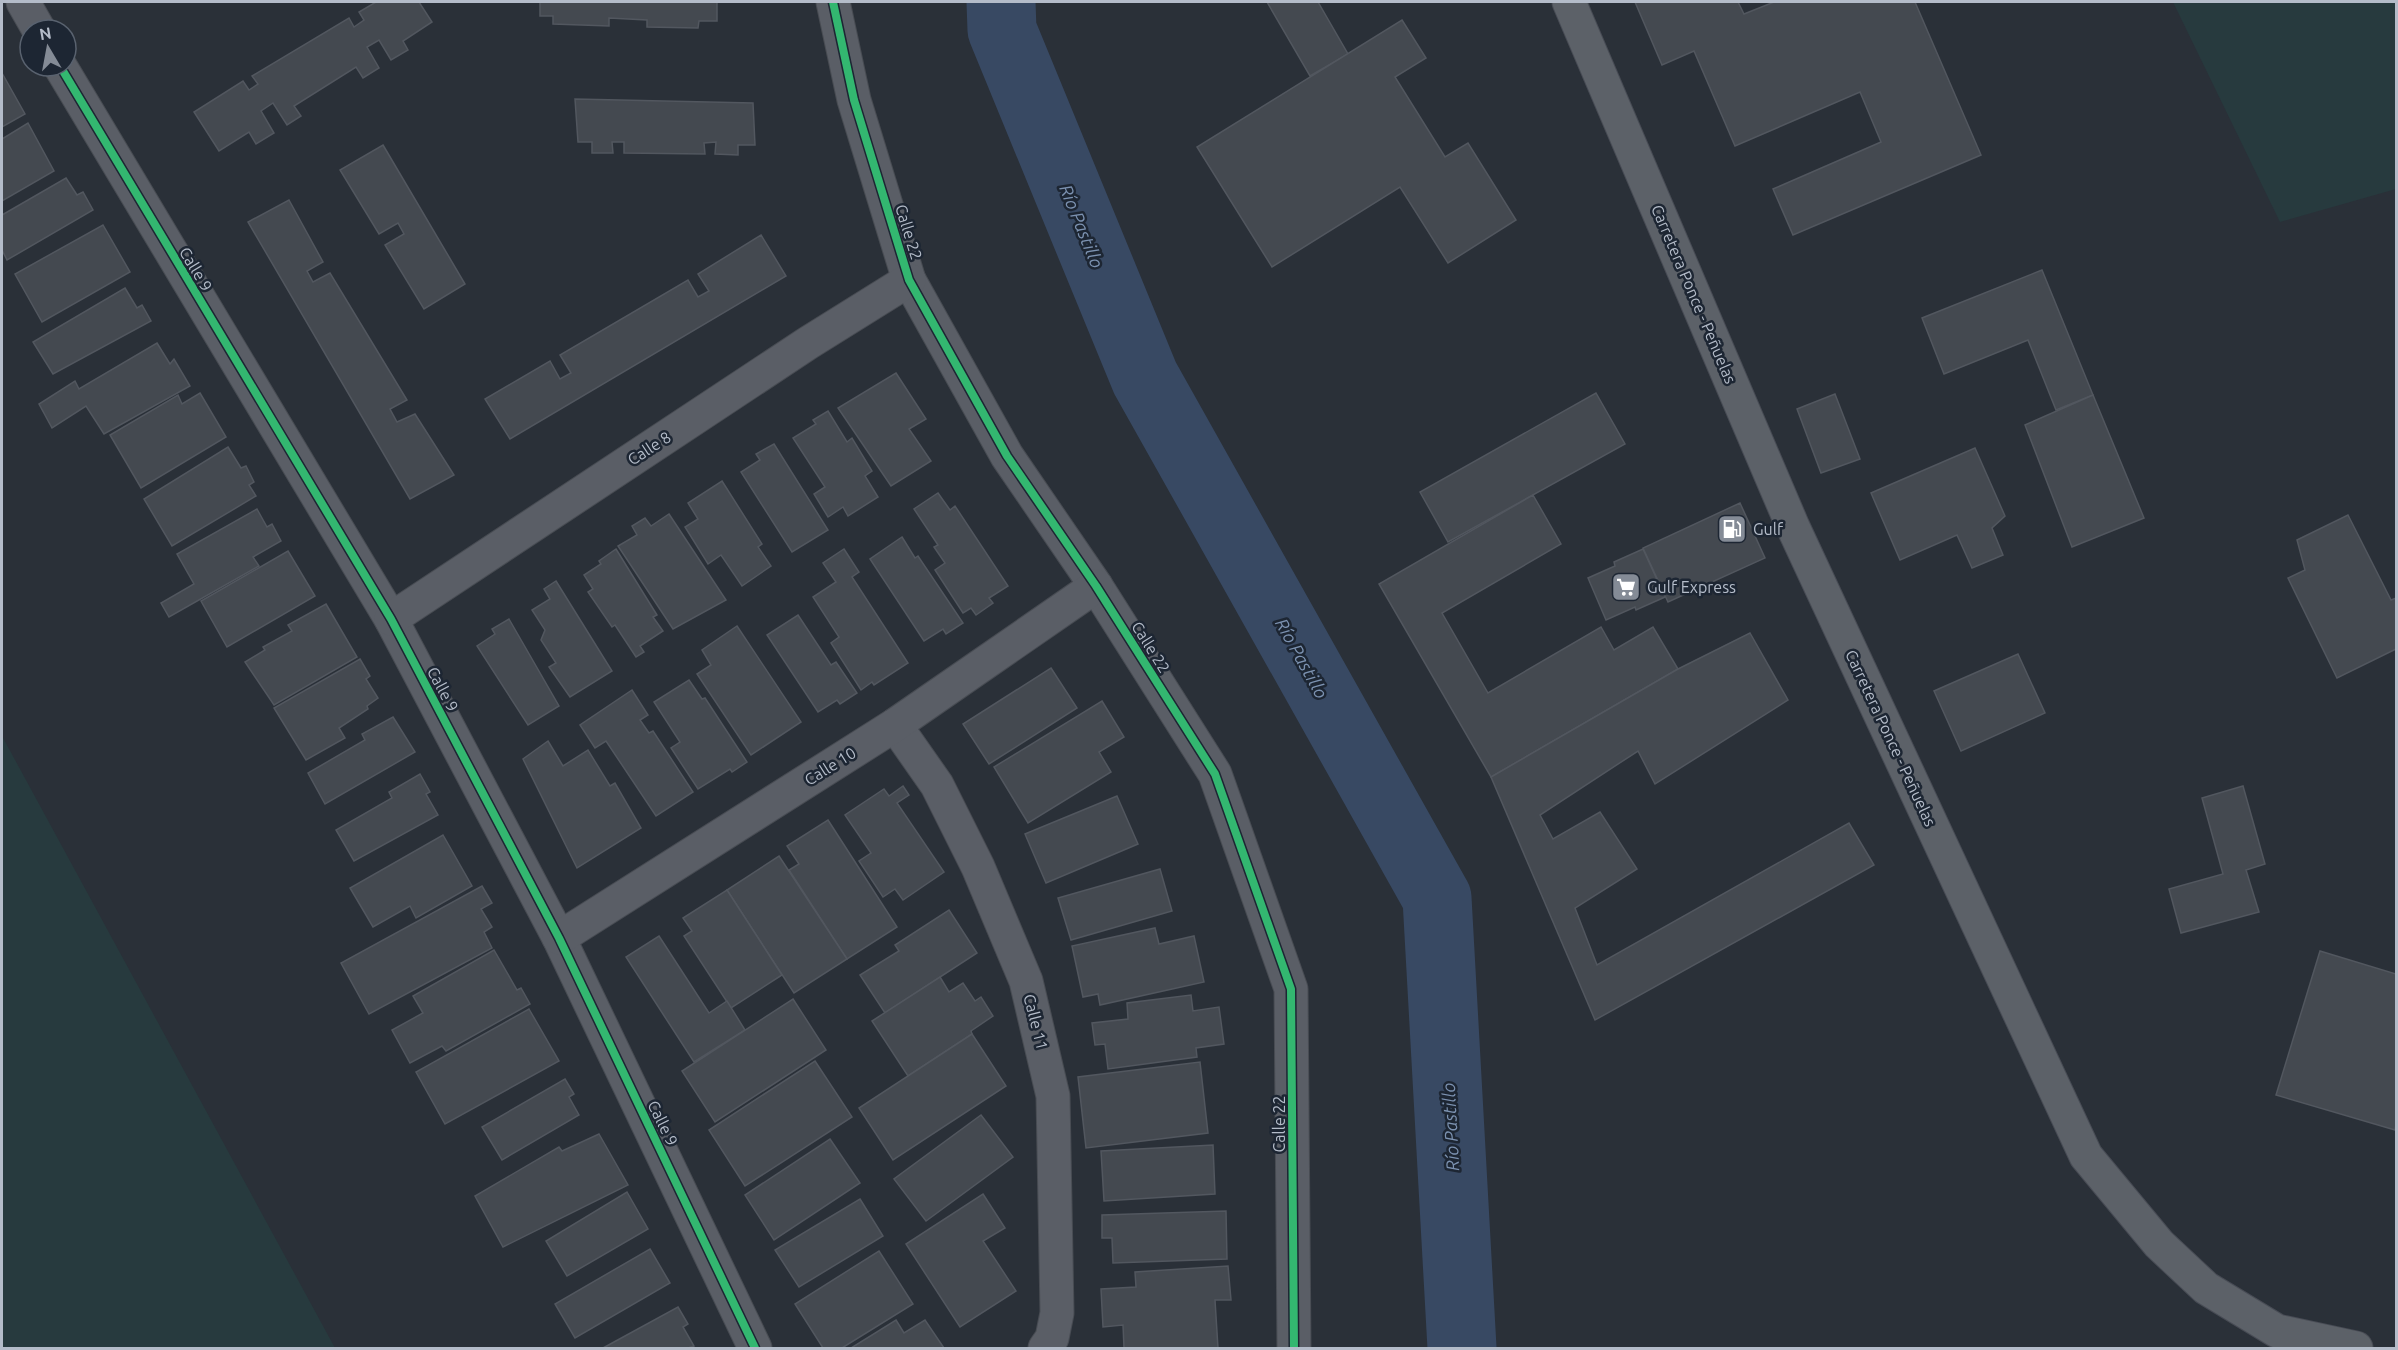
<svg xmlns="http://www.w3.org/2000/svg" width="2398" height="1350" viewBox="0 0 2398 1350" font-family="Ubuntu,sans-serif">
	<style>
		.green { fill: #273a3e }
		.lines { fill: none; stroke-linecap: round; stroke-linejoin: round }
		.river { stroke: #384963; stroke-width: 69 }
		.building { fill: #444950; stroke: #52575f; stroke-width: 1.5 }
		.minor-casing { stroke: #484c53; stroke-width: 35 }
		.major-casing { stroke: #484c55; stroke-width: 35 }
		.minor { stroke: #5a5e66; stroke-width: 33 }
		.major { stroke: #5c6168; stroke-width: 33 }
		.cycleway-casing { stroke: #1d2633; stroke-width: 11 }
		.cycleway { stroke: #33b770; stroke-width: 8 }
		.labels { text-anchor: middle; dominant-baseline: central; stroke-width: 5; stroke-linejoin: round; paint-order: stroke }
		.street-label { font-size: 16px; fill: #b4bcc9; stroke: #1d2633 }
		.poi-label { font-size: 16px; fill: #b4bcc9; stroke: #1d2633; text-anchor: start }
		.water-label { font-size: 18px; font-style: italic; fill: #7c92b1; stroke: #1d2633 }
	</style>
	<rect width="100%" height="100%" fill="#2a3038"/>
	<g class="green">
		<polygon points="2173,2 2396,2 2396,189 2280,222"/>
		<polygon points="2,736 335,1348 2,1348"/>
	</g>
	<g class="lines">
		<polyline class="river" points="1001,2 1002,30 1145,378 1437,898 1462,1348"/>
	</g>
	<g class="building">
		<polygon points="376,2 419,2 432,22 403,41 408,50 391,60 379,40 367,47 379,68 363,78 356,67 294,106 301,116 287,125 273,103 261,111 274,133 256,144 249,132 219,151 194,112 243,81 249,90 258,84 252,76 349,18 354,27 364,20 359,12"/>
		<polygon points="540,2 717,2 717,21 699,21 698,28 647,27 647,20 609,18 609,26 553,24 553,16 540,16"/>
		<polygon points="1267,2 1318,2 1348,54 1310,76"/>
		<polygon points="1635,2 1738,2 1744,14 1774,2 1915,2 1981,155 1793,235 1773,189 1881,142 1860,92 1735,146 1694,51 1662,65"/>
		<polygon points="1402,20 1426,58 1395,77 1445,157 1468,143 1516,220 1448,263 1400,187 1272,267 1197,147"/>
		<polygon points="2,73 25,114 2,127"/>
		<polygon points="575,99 753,103 755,145 738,145 738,155 715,154 716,142 704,143 705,154 624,153 624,142 612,142 613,153 592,153 592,142 578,142"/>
		<polygon points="28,123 54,171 2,201 2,139"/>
		<polygon points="383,145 465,284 424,309 385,245 404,234 398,223 379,234 340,170"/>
		<polygon points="66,178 77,195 83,192 93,210 7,260 2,250 2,215"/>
		<polygon points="289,200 323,262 307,271 313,282 330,273 407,400 390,409 397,422 415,414 454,475 410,499 248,222"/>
		<polygon points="103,225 130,272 42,322 15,274"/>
		<polygon points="761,235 786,276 510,439 485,399 550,361 560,379 571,373 560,355 688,280 698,297 709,291 698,274"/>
		<polygon points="2042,270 2093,395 2056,410 2028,340 1944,374 1922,318"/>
		<polygon points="125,288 137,308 142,305 151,321 53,374 33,342"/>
		<polygon points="157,343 170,364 174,359 190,386 104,434 86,406 52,428 39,404 75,381 79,389"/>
		<polygon points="896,373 926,419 909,429 931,461 891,486 838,408"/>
		<polygon points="200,393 226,437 141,488 110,435 178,395 182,404"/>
		<polygon points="1596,393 1625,444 1448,542 1420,492"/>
		<polygon points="1835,394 1860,459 1821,473 1797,409"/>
		<polygon points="2093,395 2144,518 2072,547 2025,425"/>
		<polygon points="828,411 847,442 852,438 872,471 865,476 878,497 848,516 843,507 828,517 814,494 825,487 793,438 816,424 813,420"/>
		<polygon points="774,444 828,530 792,552 741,472 760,460 756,454"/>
		<polygon points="228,447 241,468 246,466 254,482 249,485 256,496 172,546 144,499"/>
		<polygon points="1975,448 2005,516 1992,528 2003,555 1972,568 1957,535 1900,560 1871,493"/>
		<polygon points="722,481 762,544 758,547 771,566 742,586 721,555 708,564 685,527 698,519 688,503"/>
		<polygon points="938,493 950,510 955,506 1008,586 989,598 993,603 976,615 971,608 963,613 935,570 945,563 934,547 938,545 914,509"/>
		<polygon points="1533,495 1561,544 1442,613 1488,693 1601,627 1614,650 1653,627 1678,669 1491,777 1379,584"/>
		<polygon points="1740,503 1765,558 1668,602 1643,548"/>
		<polygon points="257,509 267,527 272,524 281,541 253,557 259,566 169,617 161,603 194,584 177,554"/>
		<polygon points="669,514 726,600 673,629 618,546 637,535 632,526 645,518 651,526"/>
		<polygon points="2348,515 2391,600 2396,598 2396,649 2337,678 2288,578 2305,570 2297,540"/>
		<polygon points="902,537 915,558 918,556 963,623 946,634 943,629 924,641 870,559"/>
		<polygon points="616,549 657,615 653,617 663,631 640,646 644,652 636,657 615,625 612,627 588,592 593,589 584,575 601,564 599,561"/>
		<polygon points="844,549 859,572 852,577 908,663 874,685 872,682 861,690 831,643 839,637 813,597 836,582 823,563"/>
		<polygon points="1643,549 1665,597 1636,610 1635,607 1606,620 1588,578 1615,566 1614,562"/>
		<polygon points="288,551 315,596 227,647 201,601"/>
		<polygon points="556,581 612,671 570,697 549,667 556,663 541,640 545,630 532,610 550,599 544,589"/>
		<polygon points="326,604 357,657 274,705 245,662 265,650 263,647 292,631 288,625"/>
		<polygon points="798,615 831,665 836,662 857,693 840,704 837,700 818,712 767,635"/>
		<polygon points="509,619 559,706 528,725 477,646 495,634 492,629"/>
		<polygon points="737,626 801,722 751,755 697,674 711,665 702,650"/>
		<polygon points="1750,633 1788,700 1655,784 1638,751 1540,815 1553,839 1600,812 1637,869 1575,908 1597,965 1849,823 1874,865 1595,1020 1491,777 1678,669"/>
		<polygon points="2018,654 2045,713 1961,751 1934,691"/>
		<polygon points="360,659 370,676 366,679 378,698 367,706 368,709 339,728 345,738 306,760 274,708"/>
		<polygon points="1051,668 1077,708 989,764 963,724"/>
		<polygon points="689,680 702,699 705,698 747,762 732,772 730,769 698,789 671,748 680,742 654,702"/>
		<polygon points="632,690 648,715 640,720 649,733 653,731 693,792 656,816 606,741 595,748 580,725"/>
		<polygon points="1102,701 1124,737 1099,752 1111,772 1028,823 994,767"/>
		<polygon points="393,717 415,752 325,804 308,773 365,740 362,734"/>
		<polygon points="548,741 563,766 588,750 610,786 615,783 641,828 577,868 523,759"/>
		<polygon points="420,774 430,792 426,794 438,815 354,861 336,830 392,798 389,792"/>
		<polygon points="903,786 909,795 897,803 944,872 903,900 895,889 883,897 859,861 871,853 845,815 884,789 889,796"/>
		<polygon points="2243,786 2265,864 2246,870 2259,912 2181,933 2169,889 2223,874 2202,798"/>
		<polygon points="1117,796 1138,844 1046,883 1025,834"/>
		<polygon points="828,820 897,927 847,959 789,870 799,864 787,846"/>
		<polygon points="443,835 472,886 416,918 410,906 373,927 350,888"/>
		<polygon points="779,856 847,959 794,993 727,890"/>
		<polygon points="1160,869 1172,911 1071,940 1058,898"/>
		<polygon points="482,886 492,903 481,909 492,927 484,932 492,948 369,1014 341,963"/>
		<polygon points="727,890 782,975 731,1008 684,936 692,931 683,918"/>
		<polygon points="949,910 977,953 885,1013 860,975 899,951 895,945"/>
		<polygon points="1155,928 1159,944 1194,936 1204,982 1100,1005 1098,994 1083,997 1072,946"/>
		<polygon points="659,936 709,1013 727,1001 745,1030 694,1062 626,957"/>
		<polygon points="494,950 517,990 521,988 530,1004 446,1051 442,1046 410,1063 392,1030 423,1013 413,996"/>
		<polygon points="2320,951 2396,974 2396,1124 2395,1130 2276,1095"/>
		<polygon points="940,977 949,992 963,983 975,1001 981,997 993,1016 971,1031 972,1034 908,1076 872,1021"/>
		<polygon points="1191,995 1193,1011 1219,1007 1224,1044 1196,1048 1197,1057 1108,1069 1105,1044 1095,1045 1092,1023 1128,1019 1127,1003"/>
		<polygon points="793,999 826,1050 715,1122 682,1071"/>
		<polygon points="529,1009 559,1061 445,1124 416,1072"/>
		<polygon points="972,1034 1006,1086 893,1160 859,1108"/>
		<polygon points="815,1061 852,1117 745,1186 709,1130"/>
		<polygon points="1200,1062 1208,1133 1086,1148 1078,1077"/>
		<polygon points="565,1079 574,1094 569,1097 579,1115 502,1160 482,1127"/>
		<polygon points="981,1115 1013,1157 926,1221 894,1179"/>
		<polygon points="599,1134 628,1185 503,1247 475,1196 559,1147 562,1151"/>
		<polygon points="830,1139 860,1183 774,1240 745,1195"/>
		<polygon points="1213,1145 1215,1194 1104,1201 1101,1151"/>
		<polygon points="627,1192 648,1229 567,1276 546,1241"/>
		<polygon points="983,1194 1005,1228 983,1241 1016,1291 960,1327 906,1244"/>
		<polygon points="860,1199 883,1236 799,1287 775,1250"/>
		<polygon points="1226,1211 1227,1259 1113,1263 1112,1238 1102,1238 1102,1215"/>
		<polygon points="650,1249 670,1283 575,1338 555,1304"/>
		<polygon points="879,1251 913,1304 842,1348 823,1348 795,1304"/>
		<polygon points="1228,1266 1231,1300 1215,1300 1218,1348 1124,1348 1123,1325 1103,1327 1101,1289 1136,1287 1135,1272"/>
		<polygon points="678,1307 688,1324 683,1327 694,1346 688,1348 603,1348"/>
		<polygon points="896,1320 904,1333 925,1320 944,1348 851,1348"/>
	</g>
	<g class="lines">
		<g class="minor-casing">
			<g id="minor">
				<polyline points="23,2 39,30"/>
				<polyline points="833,2 854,100 909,280 1007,456 1096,586 1215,774 1291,989 1294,1348"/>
				<polyline points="60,66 391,619 559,938 755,1348"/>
				<polyline points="391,619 808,343 909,280"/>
				<polyline points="895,725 937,785 978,867 1026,981 1053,1096 1057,1313 1052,1338 1045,1348"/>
				<polyline points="559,938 895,725 1096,586"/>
			</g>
		</g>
		<g class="major-casing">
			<polyline id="major" points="1569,2 1793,527 2086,1156 2159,1244 2206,1288 2277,1331 2356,1348"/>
		</g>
		<use href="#minor" class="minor"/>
		<use href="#major" class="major"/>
		<g class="cycleway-casing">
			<g id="cycleway">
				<polyline points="833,2 854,100 909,280 1007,456 1096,586 1215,774 1291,989 1294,1348"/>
				<polyline points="60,66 391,619 559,938 755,1348"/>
			</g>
		</g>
		<use href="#cycleway" class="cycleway"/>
	</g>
	<defs>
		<g id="fuel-square" transform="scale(1.5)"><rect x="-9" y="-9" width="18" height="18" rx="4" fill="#848b96" stroke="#1d2633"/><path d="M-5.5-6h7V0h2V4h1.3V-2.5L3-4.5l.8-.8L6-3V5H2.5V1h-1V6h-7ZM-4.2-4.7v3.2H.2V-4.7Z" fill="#fff"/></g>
		<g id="supermarket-square" transform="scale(1.5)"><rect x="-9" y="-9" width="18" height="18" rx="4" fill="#848b96" stroke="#1d2633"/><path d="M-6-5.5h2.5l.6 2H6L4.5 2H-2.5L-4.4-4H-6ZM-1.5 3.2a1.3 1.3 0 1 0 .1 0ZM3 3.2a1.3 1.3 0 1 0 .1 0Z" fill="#fff"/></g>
	</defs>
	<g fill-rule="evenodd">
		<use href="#fuel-square" x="1732" y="529"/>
		<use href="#supermarket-square" x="1626" y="587"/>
	</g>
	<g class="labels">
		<g class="street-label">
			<text transform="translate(909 232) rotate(73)">Calle 22</text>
			<text transform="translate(196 269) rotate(59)">Calle 9</text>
			<text transform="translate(1694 294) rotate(67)">Carretera Ponce - Peñuelas</text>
			<text transform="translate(649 448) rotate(-33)">Calle 8</text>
			<text transform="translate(1151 647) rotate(58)">Calle 22</text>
			<text transform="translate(443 689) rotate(62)">Calle 9</text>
			<text transform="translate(1891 738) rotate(65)">Carretera Ponce - Peñuelas</text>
			<text transform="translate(830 766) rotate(-32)">Calle 10</text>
			<text transform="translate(1036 1022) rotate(76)">Calle 11</text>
			<text transform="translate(663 1123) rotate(64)">Calle 9</text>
			<text transform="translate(1279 1124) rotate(-90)">Calle 22</text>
		</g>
		<g class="poi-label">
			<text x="1753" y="529">Gulf</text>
			<text x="1647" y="587">Gulf Express</text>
		</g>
		<g class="water-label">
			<text transform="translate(1082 226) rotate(68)">Río Pastillo</text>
			<text transform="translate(1302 658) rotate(61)">Río Pastillo</text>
			<text transform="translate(1450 1127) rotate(-93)">Río Pastillo</text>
		</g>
	</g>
	<rect width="2398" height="1350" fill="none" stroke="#b4bcc9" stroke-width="6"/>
	<g transform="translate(48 48) rotate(350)"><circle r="28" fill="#1d2633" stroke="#59626f" stroke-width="1.5"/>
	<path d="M0-4.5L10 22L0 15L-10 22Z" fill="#848b96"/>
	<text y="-9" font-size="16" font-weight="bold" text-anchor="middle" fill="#b4bcc9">N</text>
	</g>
</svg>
